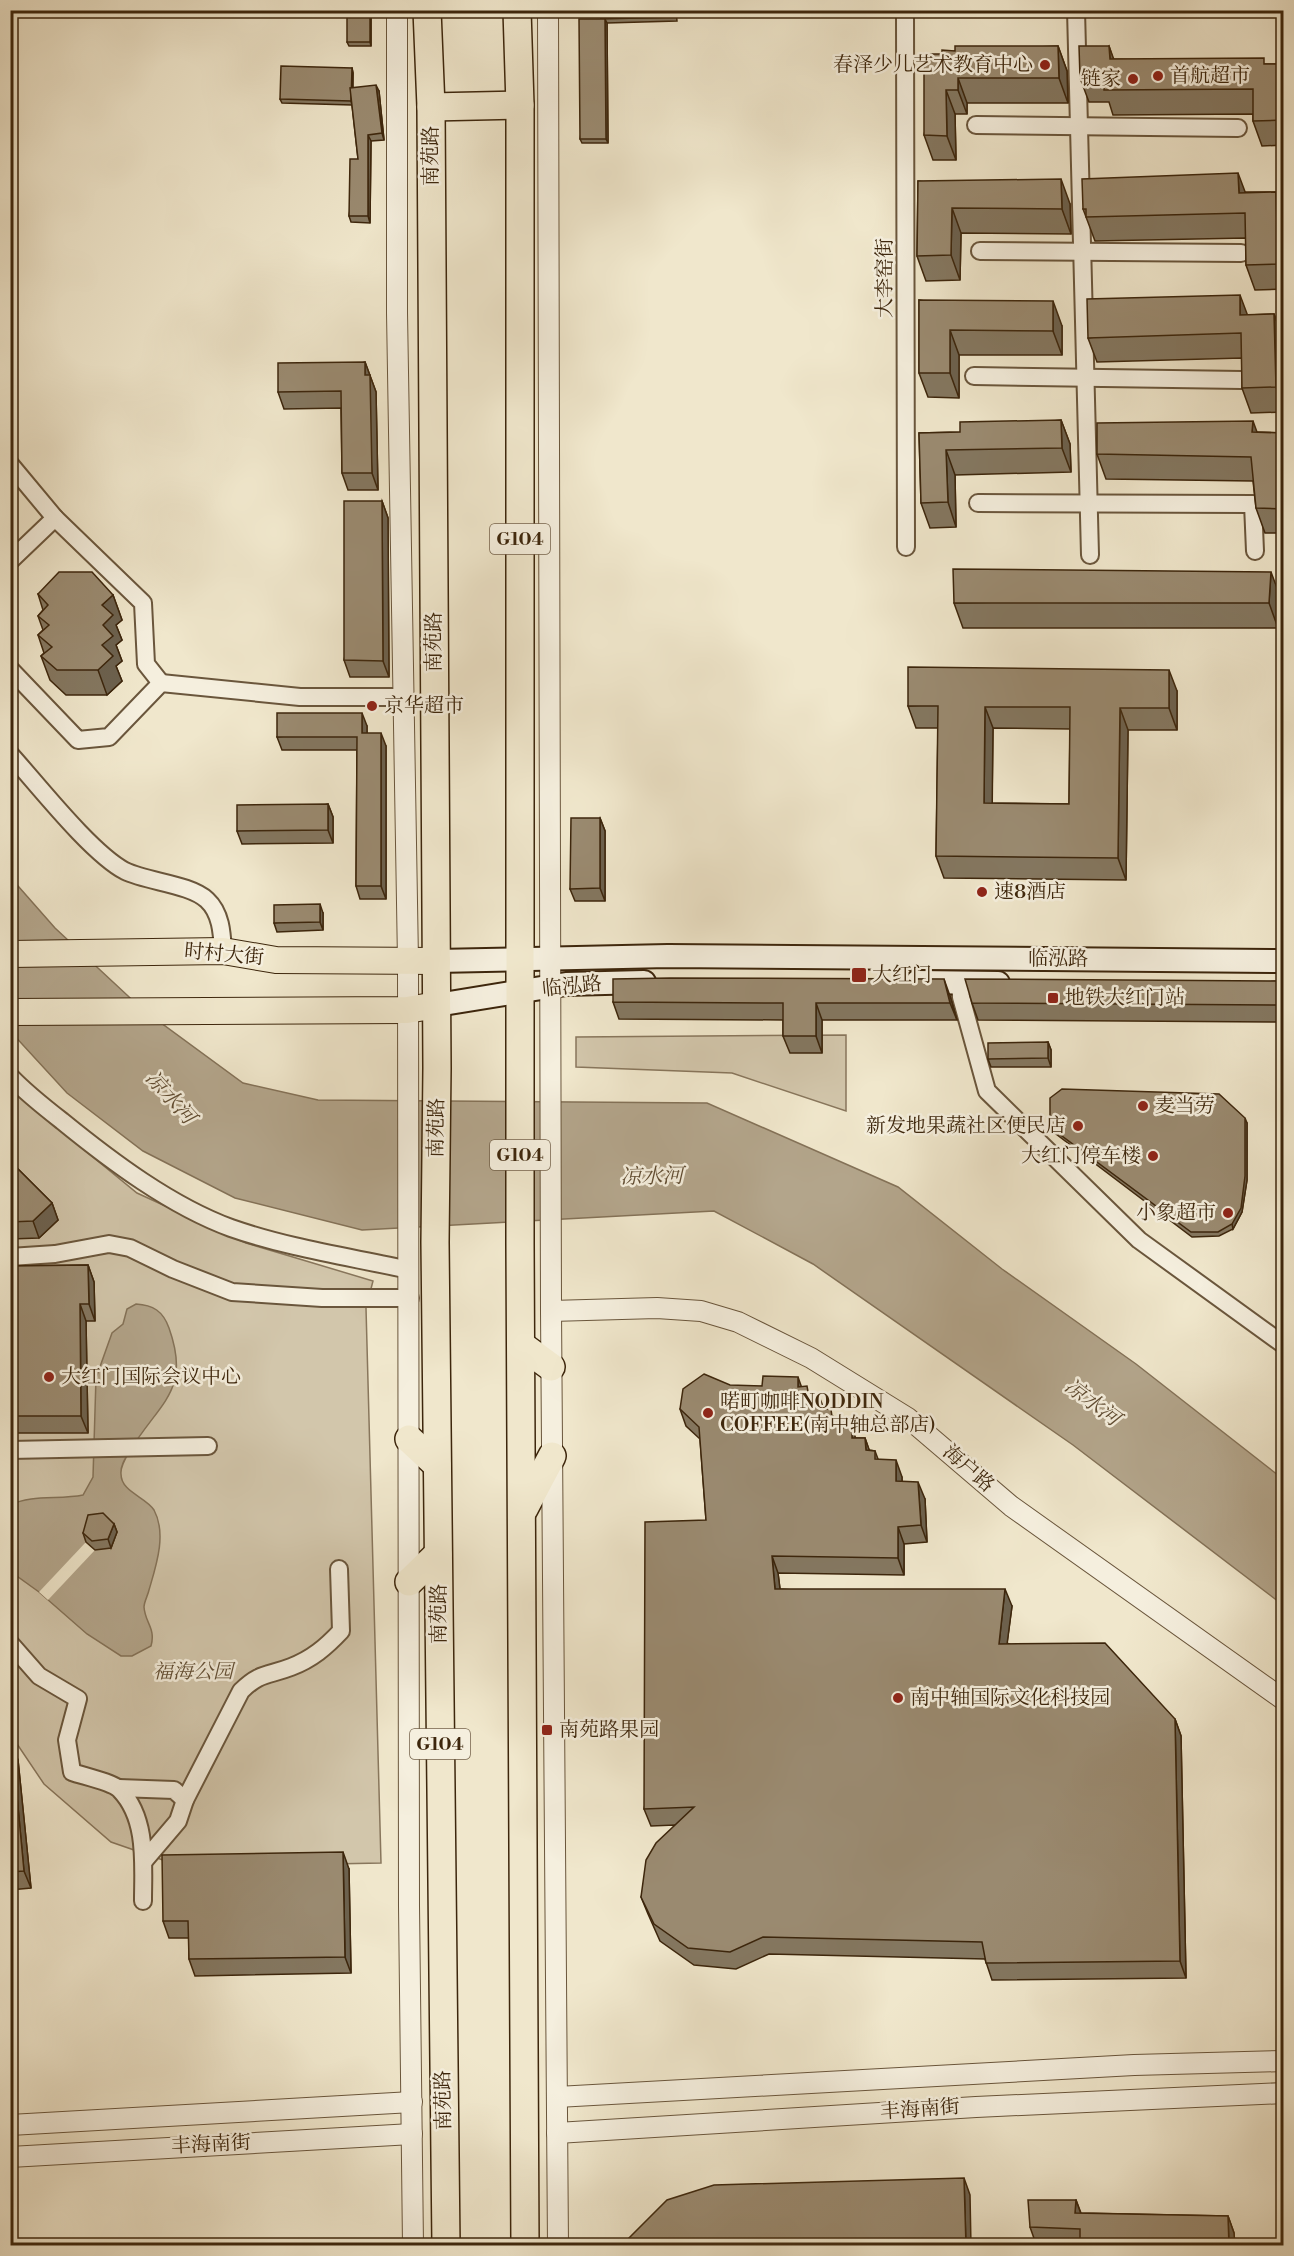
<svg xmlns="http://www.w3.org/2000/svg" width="1294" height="2256" viewBox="0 0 1294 2256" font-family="'Libre Bodoni','Noto Serif SC',serif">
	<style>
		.green { fill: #d2c6ab; stroke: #88765c; stroke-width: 1.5 }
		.water { fill: #b3a58b; stroke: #847258; stroke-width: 1.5 }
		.pier { fill: #f0e7cc }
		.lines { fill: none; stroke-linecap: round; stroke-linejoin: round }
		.minor-casing { stroke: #6a563c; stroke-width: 20 }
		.tertiary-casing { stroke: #6a563c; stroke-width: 22 }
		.secondary-casing { stroke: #3d260c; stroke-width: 26 }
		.primary-casing { stroke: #3d260c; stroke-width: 28 }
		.trunk-casing { stroke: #3d260c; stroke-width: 30 }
		.minor { stroke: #f5efde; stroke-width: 16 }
		.tertiary { stroke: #f5efde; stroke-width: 20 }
		.secondary { stroke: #f5efde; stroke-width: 22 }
		.primary { stroke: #f0e7cc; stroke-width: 26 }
		.trunk { stroke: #f0e7cc; stroke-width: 27 }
		.wall { fill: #847760; stroke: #3d260c; stroke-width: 1.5; fill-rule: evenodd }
		.shaded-wall { fill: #6c614e; stroke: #3d260c; stroke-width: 1.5 }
		.building { fill: #9a8a70; stroke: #3d260c; stroke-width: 1.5; fill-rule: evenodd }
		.poi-dot { fill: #8f2418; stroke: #f5efde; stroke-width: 2 }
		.labels { text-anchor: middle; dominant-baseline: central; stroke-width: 5; stroke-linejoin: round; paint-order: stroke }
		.shield { fill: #f5efde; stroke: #74624b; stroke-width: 1.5 }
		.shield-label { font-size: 18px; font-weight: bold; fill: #3d260c }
		.poi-label { font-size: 20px; fill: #3d260c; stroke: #f5efde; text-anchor: start }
		.street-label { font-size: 20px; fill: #3d260c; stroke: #f5efde }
		.park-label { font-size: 20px; font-style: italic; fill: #624e34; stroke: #f5efde }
		.water-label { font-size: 21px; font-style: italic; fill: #604c32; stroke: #f5efde }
	</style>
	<rect width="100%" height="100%" fill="#f0e7cc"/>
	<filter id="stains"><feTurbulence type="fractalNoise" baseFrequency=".00333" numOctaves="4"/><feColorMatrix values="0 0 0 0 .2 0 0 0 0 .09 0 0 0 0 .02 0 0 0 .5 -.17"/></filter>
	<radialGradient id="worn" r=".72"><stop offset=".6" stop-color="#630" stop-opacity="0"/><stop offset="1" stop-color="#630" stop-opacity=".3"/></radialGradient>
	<g class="green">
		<polygon points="846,1035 846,1111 732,1073 576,1067 576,1037"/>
		<polygon points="10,1089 137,1193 246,1243 373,1281 366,1308 381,1863 183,1867 111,1842 44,1784 11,1735"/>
	</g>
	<g class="water">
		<polygon points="11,878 55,928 142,1009 243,1083 318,1100 707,1103 898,1187 1002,1269 1136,1364 1283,1479 1283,1605 1073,1445 813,1264 714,1211 362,1230 235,1198 143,1151 67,1093 11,1032"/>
		<path d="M136 1304C153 1305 163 1311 169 1328 191 1390 161 1401 131 1449 127 1456 120 1465 121 1474 121 1492 146 1497 154 1510 167 1534 156 1566 149 1590 148 1595 144 1602 144 1607 145 1623 156 1628 151 1646L132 1656H121L87 1634 39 1592 10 1571V1505C32 1494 59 1500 83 1495L93 1477 96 1378 112 1333 123 1324 127 1309Z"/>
	</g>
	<polygon class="pier" points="86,1542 95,1550 48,1600 39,1592"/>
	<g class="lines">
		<g class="minor-casing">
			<g id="minor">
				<polyline points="1076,10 1090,555"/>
				<polyline points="976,125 1238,128"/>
				<polyline points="980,251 1241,253"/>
				<polyline points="974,376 1242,380"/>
				<polyline points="10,464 55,518 143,603 146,664 161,683"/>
				<polyline points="978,503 1253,504 1255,551"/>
				<polyline points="906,547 905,14 909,10"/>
				<polyline points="10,561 55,518"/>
				<polyline points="10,669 78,740 109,737 161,683 300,697 402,697"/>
				<path d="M10 754C38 785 91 853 125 871 148 882 190 884 207 900 221 913 222 933 223 951"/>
				<polyline points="960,982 961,997 987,1091 1139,1240 1284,1345"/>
				<path d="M10 1076C26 1093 44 1107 62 1121 111 1161 171 1206 231 1228 288 1248 350 1257 409 1270"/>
				<polyline points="10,1257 55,1254 109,1244 130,1248 173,1269 232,1292 322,1298 410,1298"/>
				<polyline points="10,1450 208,1446"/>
				<path d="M10 1643 39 1676 78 1699 67 1740 72 1772C83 1776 113 1782 120 1790 148 1819 143 1865 143 1901"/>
				<polyline points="119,1788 174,1790 185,1800"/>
				<path d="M144 1861 178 1821 185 1800 241 1691C260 1672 268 1676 291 1667 312 1659 326 1647 341 1631L339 1569"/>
			</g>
		</g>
		<g class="tertiary-casing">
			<g id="tertiary">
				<polyline points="397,10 397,313 408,961 409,1906 413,2246"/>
				<polyline points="548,10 551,1311 558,2246"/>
				<polyline points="551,1311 657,1308 701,1311 738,1322 811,1358 908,1418 1011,1506 1284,1700"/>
				<polyline points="557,2097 1134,2065 1284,2061"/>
				<polyline points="10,2125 412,2102"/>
				<polyline points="557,2133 976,2107 1284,2093"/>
				<polyline points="10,2157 412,2134"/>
			</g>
		</g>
		<g class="secondary-casing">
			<g id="secondary">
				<polyline points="437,961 668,956 1284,961"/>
				<polyline points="917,982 998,983"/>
				<polyline points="437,1005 566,984 644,982"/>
			</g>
		</g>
		<g class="primary-casing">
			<g id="primary">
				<polyline points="10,954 223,951 276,960 437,961"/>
				<polyline points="10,1012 407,1010 437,1005"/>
			</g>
		</g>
		<g class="trunk-casing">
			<g id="trunk">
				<polyline points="427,10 431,107 437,1068 435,1242 446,2246"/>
				<polyline points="517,10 520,105 520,1243 525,2246"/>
				<polyline points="431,107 520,105"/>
				<polyline points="521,1345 551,1367"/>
				<polyline points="409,1439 437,1465"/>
				<polyline points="524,1509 552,1456"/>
				<polyline points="409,1582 438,1554"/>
			</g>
		</g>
		<use href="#minor" class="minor"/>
		<use href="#tertiary" class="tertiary"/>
		<use href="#secondary" class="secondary"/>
		<use href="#primary" class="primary"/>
		<use href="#trunk" class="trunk"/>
	</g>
	<g class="wall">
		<polygon points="371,10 371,46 349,46 347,42"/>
		<polygon points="600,10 676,10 677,21 607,23 608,143 582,143 580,139 601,19"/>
		<polygon points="1058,46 1067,71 1068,103 967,103 967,114 955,114 956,160 933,160 924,135 942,54 955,51"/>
		<polygon points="1109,46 1113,59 1266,64 1284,64 1284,145 1262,146 1253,121 1253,114 1113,115 1109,102 1089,102 1080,78"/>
		<polygon points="352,68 353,73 353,88 379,91 384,140 371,141 370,223 351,222 349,216 358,159 352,105 282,103 280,99"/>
		<polygon points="918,181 1070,204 1071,234 961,233 960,280 926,281 917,256"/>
		<polygon points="1245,192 1276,192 1284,213 1284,289 1255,290 1246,265 1246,238 1095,241 1083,209"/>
		<polygon points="919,300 1062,326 1062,355 959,355 959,398 928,397 919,373"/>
		<polygon points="1274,314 1283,339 1284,412 1251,413 1242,388 1242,358 1097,362 1088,338 1248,315"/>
		<polygon points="365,362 376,392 378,490 348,490 342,473 341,408 284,409 278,392"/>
		<polygon points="1061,420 1070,444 1071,472 955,475 956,527 930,528 921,503 919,433 960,432"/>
		<polygon points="1256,432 1284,433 1284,533 1265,533 1256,508 1253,481 1106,479 1097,454"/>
		<polygon points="382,501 388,518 389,677 350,677 344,660"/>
		<polygon points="38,594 113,595 122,620 116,625 122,640 116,645 122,661 116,666 122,681 107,695 66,695 50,680 41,656 44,653 38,635 43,630 38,616 43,610"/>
		<polygon points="1280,596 1278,628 963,628 954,603"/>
		<path d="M1177 691V730H1128L1126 880 944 878 936 856 938 728H916L908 706ZM993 728 1070 729 1069 804 992 803Z"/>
		<polygon points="367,726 367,733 386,746 386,899 360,899 356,886 357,750 282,750 277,737"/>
		<polygon points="328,804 333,817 333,843 242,844 237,831"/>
		<polygon points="600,818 605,831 605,901 575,901 570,889"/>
		<polygon points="323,913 323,930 277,932 274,923"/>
		<polygon points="1284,979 1284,1022 978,1020 972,1003 1278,981"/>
		<polygon points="950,996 957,1020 822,1020 822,1053 790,1053 783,1036 783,1020 619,1019 613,1002"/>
		<polygon points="1048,1042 1051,1050 1051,1067 991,1067 988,1059"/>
		<polygon points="1247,1123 1247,1180 1242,1212 1233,1229 1219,1236 1192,1237 1052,1131 1050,1127"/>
		<polygon points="10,1161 52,1203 58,1220 39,1238 10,1239"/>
		<polygon points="88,1265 94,1282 95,1321 86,1321 88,1433 10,1433 10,1266"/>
		<polygon points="762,1386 801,1387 811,1397 819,1396 824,1409 834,1417 842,1419 846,1428 856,1438 865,1438 869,1450 875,1451 878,1459 902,1477 902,1481 925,1499 927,1542 904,1544 904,1575 778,1573 780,1589 1012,1606 1007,1643 1175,1719 1181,1736 1186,1978 992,1980 985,1959 769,1954 736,1969 694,1965 660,1941 648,1914 641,1897 675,1825 651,1826 644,1809 706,1520 700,1439 686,1426 680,1409"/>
		<polygon points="114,1524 117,1532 111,1548 95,1550 86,1542 83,1533"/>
		<polygon points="10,1744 18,1760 31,1888 10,1890"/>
		<polygon points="349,1869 351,1973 195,1976 189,1959 189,1938 169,1938 163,1921"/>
		<polygon points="1076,2200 1081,2213 1228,2216 1234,2233 1235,2246 1070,2246 1036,2244 1030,2227"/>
	</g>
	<g class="shaded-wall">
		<polygon points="370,10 371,10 371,46 370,42"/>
		<polygon points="605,19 607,23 608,143 606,139"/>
		<polygon points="1058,46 1067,71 1068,103 1059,78"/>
		<polygon points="1109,46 1118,71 1110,59"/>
		<polygon points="352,68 353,73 352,105 351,101"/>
		<polygon points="958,78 967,103 967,114 958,90"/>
		<polygon points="376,85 379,91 384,140 382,133"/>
		<polygon points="946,90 955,114 956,160 947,136"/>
		<polygon points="368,135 371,141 370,223 368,216"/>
		<polygon points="1238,173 1247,197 1239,193"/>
		<polygon points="1061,179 1070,204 1071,234 1062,209"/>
		<polygon points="1276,192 1284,213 1284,279 1278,264"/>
		<polygon points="952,208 961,233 960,280 951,255"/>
		<polygon points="1240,295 1249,319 1240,315"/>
		<polygon points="1053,301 1062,326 1062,355 1053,331"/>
		<polygon points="1274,314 1283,339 1284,408 1276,387"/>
		<polygon points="950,330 959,355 959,398 950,373"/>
		<polygon points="365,362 376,392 378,490 372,473 365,375"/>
		<polygon points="1061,420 1070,444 1071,472 1062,448"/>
		<polygon points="1253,421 1262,446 1252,432"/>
		<polygon points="946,450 955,475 956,527 948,502"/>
		<polygon points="382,501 388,518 389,677 383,661"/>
		<polygon points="1271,572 1280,596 1278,628 1269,603"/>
		<polygon points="113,595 122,620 116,625 122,640 116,645 122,661 116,666 122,681 107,695 98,670 102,645 103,625 102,605"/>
		<polygon points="1169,670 1177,691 1177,730 1169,708"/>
		<polygon points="985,707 993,728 992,825 984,803"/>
		<polygon points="1120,708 1128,730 1126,880 1118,858"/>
		<polygon points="362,713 367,726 367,746 362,733"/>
		<polygon points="381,733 386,746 386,899 381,886"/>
		<polygon points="328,804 333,817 333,843 328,830"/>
		<polygon points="600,818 605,831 605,901 600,888"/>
		<polygon points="320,904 323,913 323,930 320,922"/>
		<polygon points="944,979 950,996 957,1020 950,1003"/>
		<polygon points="816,1003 822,1020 822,1053 816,1036"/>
		<polygon points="1048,1042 1051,1050 1051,1067 1048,1058"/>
		<polygon points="1245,1118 1247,1123 1247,1180 1242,1212 1233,1229 1232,1224"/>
		<polygon points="52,1203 58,1220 39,1238 33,1221"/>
		<polygon points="88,1265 94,1282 95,1321 89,1304"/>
		<polygon points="80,1304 86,1321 88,1433 81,1416"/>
		<polygon points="798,1377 804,1394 798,1387"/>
		<polygon points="852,1428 858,1445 852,1438"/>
		<polygon points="865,1438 871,1455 866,1450"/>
		<polygon points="896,1460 902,1477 902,1498 896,1481"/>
		<polygon points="918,1482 925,1499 927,1542 921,1525"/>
		<polygon points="114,1524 117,1532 111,1548 108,1539"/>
		<polygon points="898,1527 904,1544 904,1575 898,1558"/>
		<polygon points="772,1556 778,1573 782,1605 775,1589"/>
		<polygon points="1005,1589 1012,1606 1005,1660 999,1644"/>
		<polygon points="1175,1719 1181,1736 1186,1978 1180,1961"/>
		<polygon points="12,1743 18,1760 31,1888 24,1871"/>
		<polygon points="343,1852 349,1869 351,1973 345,1957"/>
		<polygon points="964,2178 970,2195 971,2246 966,2246"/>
		<polygon points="1076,2200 1082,2217 1075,2213"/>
		<polygon points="1228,2216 1234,2233 1235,2246 1229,2246"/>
	</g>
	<g class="building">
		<rect x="347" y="10" width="23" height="32"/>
		<polygon points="600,10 675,10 675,17 601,19"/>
		<polygon points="579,19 605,19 606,139 580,139"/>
		<polygon points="955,46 1058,46 1059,78 958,78 958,90 946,90 947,136 924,135 924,54 942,54 942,50 955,51"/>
		<polygon points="1079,46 1109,46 1110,59 1264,58 1264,64 1284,64 1284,120 1253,121 1253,89 1104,90 1104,78 1080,78"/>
		<polygon points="281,66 352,68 351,101 280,99"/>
		<polygon points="376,85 382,133 368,135 368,216 349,216 350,159 358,159 350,88"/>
		<polygon points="1238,173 1239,193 1276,192 1278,264 1246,265 1245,213 1086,217 1086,209 1083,209 1082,179"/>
		<polygon points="1061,179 1062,209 952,208 951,255 917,256 918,181"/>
		<polygon points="1240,295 1240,315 1274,314 1276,387 1242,388 1241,333 1088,338 1087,299"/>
		<polygon points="919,300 1053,301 1053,331 950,330 950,373 919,373"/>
		<polygon points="365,362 365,375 370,375 372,473 342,473 341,391 278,392 278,363"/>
		<polygon points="1061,420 1062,448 946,450 948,502 921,503 919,433 960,432 960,422"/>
		<polygon points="1253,421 1252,432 1284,433 1284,509 1256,508 1251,457 1097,454 1097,423"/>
		<polygon points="344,501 382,501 383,661 344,660"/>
		<polygon points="953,569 1271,572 1269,603 954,603"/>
		<polygon points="59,572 92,572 113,595 102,605 113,615 103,625 113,636 102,645 113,656 98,670 57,670 41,656 52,647 38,635 49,625 38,616 48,605 38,594"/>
		<path d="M908 667 1169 670V708H1120L1118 858 936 856 938 706H908ZM985 707H1070L1069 804 984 803Z"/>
		<polygon points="277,713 362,713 362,733 381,733 381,886 356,886 357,737 277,737"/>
		<polygon points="328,804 328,830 237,831 237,805"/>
		<polygon points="571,818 600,818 600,888 570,889"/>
		<polygon points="320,904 320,922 274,923 274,905"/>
		<polygon points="670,978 944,979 950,1003 816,1003 816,1036 783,1036 783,1003 613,1002 613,979"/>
		<polygon points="965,979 1278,981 1284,979 1284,1005 972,1003"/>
		<polygon points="1048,1042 1048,1058 988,1059 988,1043"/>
		<polygon points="1062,1089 1219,1094 1245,1118 1245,1176 1241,1208 1232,1224 1218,1232 1191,1232 1050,1127 1050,1098"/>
		<polygon points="10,1161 52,1203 33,1221 10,1222"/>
		<polygon points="88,1265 89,1304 80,1304 81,1416 10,1416 10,1266"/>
		<polygon points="704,1374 730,1385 762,1386 763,1376 798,1377 798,1387 807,1386 809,1397 819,1396 822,1409 831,1409 832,1417 842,1419 844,1428 852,1428 852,1438 865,1438 866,1450 875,1451 875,1459 896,1460 896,1481 918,1482 921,1525 898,1527 898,1558 772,1556 775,1589 1005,1589 999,1644 1105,1643 1175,1719 1180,1961 986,1963 982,1942 763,1937 730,1952 688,1948 654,1924 641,1897 646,1860 656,1843 694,1807 644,1809 645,1522 706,1520 699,1427 680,1409 683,1389"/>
		<polygon points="103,1513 114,1524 108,1539 92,1541 83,1533 88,1515"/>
		<polygon points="12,1743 24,1871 10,1872 10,1744"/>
		<polygon points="343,1852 345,1957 189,1959 188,1921 163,1921 162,1855"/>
		<polygon points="964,2178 966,2246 621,2246 667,2200 714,2185"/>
		<polygon points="1028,2200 1076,2200 1075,2213 1228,2216 1229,2246 1080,2246 1080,2229 1030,2227"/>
	</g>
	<g class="poi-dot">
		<circle cx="1045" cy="65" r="6"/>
		<circle cx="1158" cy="76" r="6"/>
		<circle cx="1133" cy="79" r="6"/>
		<circle cx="372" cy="706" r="6"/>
		<circle cx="982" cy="892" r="6"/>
		<rect x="851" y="967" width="16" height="16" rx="3"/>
		<rect x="1047" y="992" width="12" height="12" rx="3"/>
		<circle cx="1143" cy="1106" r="6"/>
		<circle cx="1078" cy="1126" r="6"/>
		<circle cx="1153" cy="1156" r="6"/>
		<circle cx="1228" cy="1213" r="6"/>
		<circle cx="49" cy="1377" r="6"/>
		<circle cx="708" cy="1413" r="6"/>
		<circle cx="898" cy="1698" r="6"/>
		<rect x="541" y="1724" width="12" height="12" rx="3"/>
	</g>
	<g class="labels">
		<g class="shield">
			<rect x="490" y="524" width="60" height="30" rx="4.5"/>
			<rect x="490" y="1140" width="60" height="30" rx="4.5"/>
			<rect x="410" y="1729" width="60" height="30" rx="4.5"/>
		</g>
		<g class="shield-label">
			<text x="520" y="539">G104</text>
			<text x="520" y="1155">G104</text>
			<text x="440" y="1744">G104</text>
		</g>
		<g class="poi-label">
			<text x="1033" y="65" text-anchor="end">春泽少儿艺术教育中心</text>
			<text x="1170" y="76">首航超市</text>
			<text x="1121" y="79" text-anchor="end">链家</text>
			<text x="384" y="706">京华超市</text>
			<text x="994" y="892">速8酒店</text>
			<text x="872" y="975">大红门</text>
			<text x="1065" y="998">地铁大红门站</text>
			<text x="1155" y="1106">麦当劳</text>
			<text x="1066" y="1126" text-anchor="end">新发地果蔬社区便民店</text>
			<text x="1141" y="1156" text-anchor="end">大红门停车楼</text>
			<text x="1216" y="1213" text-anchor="end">小象超市</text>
			<text x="61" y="1377">大红门国际会议中心</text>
			<text x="720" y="1402">喏町咖啡NODDIN<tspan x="720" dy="23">COFFEE(南中轴总部店)</tspan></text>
			<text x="910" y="1698">南中轴国际文化科技园</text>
			<text x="559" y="1730">南苑路果园</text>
		</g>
		<g class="street-label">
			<text transform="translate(431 156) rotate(-90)">南苑路</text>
			<text transform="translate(885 278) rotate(-90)">大李窑街</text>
			<text transform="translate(434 642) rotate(-90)">南苑路</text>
			<text transform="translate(224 955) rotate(5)">时村大街</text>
			<text x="1058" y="959">临泓路</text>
			<text transform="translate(572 987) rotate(-6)">临泓路</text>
			<text transform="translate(437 1128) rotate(-89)">南苑路</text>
			<text transform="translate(968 1469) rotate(41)">海户路</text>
			<text transform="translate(439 1614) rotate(-90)">南苑路</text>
			<text transform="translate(444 2100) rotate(-91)">南苑路</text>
			<text transform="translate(920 2110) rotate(-4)">丰海南街</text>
			<text transform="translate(211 2145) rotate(-3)">丰海南街</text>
		</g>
		<g class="park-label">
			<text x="193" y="1672">福海公园</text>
		</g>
		<g class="water-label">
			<text transform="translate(170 1098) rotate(48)">凉水河</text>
			<text transform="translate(652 1177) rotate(-1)">凉水河</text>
			<text transform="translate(1092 1403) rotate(37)">凉水河</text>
		</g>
	</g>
	<rect width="1294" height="2256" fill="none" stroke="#f0e7cc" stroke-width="36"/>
	<rect x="12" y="12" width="1270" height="2232" fill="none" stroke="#3d260c" stroke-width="3"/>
	<rect x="18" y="18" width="1258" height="2220" fill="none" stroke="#3d260c" stroke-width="1.5"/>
	<rect width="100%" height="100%" filter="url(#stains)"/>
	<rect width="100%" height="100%" fill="url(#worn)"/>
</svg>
